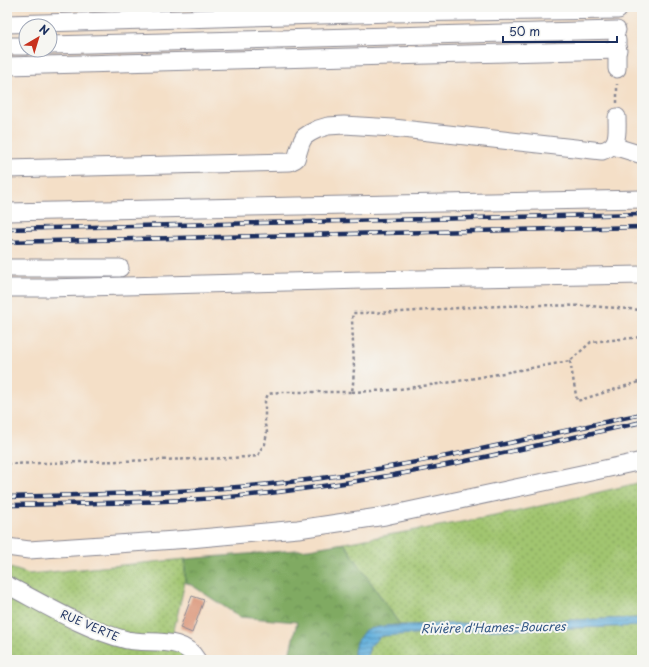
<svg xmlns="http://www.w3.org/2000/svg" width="649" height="667" viewBox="0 0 649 667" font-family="'Playpen Sans',sans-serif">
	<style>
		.green { fill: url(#green-dots); stroke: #5e7a66 }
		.forest { fill: url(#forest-crowns); stroke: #4e6c60 }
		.water { fill: url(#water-rules); stroke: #3e6f9c }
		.building { fill: #dc9a7e }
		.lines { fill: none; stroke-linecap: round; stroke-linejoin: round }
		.minor-casing { stroke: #888792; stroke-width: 19 }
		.path { stroke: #888792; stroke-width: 2.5; stroke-dasharray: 3 3; stroke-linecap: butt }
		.minor { stroke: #fff; stroke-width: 17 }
		.rail-casing { stroke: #1b2f5e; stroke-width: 4.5 }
		.rail { stroke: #f6f6f2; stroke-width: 3; stroke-dasharray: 9; stroke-linecap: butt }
		.labels { text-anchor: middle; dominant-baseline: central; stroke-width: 4; stroke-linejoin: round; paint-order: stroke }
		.street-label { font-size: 11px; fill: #1b2f5e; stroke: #f6f6f2 }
		.water-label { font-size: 12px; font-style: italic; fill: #305584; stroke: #f6f6f2 }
	</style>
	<defs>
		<pattern id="green-dots" width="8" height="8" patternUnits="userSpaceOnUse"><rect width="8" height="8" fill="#a1c56f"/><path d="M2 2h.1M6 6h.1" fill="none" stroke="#82a05e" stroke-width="1.8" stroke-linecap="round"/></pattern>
		<pattern id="forest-crowns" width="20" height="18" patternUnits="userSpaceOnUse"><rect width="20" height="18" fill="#80aa62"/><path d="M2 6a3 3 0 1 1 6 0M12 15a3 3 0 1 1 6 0" fill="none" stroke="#688b54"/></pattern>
		<pattern id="water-rules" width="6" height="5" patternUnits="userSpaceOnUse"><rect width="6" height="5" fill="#62afdb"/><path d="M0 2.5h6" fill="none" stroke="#508fb5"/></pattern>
	</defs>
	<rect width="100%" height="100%" fill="#f6f6f2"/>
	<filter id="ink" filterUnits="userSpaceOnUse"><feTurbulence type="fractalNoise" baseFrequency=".025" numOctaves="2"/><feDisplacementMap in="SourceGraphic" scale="8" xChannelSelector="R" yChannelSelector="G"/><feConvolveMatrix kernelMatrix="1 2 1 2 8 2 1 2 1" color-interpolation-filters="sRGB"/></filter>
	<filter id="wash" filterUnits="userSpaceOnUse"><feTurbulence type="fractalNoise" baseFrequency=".012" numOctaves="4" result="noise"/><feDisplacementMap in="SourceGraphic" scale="16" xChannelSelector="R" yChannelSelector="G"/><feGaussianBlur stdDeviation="0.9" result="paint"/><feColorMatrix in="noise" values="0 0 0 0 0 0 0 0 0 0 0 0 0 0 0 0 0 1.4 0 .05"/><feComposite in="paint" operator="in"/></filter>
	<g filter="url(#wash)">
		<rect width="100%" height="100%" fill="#f4dfc7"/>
		<g class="green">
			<polygon points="642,482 642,618 400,625 344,543 506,514"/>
			<polygon points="185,559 185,582 173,634 188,660 7,660 7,567 29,574"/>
			<polygon points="642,626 642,660 366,660 370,646 381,636 459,631"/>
		</g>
		<polygon class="forest" points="344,543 400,625 384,626 354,652 355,660 288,660 297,622 240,617 193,586 185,582 185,559 309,549"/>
		<polygon class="water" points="642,618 642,626 459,631 381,636 370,646 366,660 355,660 354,652 356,642 365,630 384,626"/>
		<g id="blocks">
			<polygon class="building" points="192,596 204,600 192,633 180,628"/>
		</g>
	</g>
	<g filter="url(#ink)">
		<use href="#blocks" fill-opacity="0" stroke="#888792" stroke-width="1"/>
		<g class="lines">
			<g class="minor-casing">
				<g id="minor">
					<polyline points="7,24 393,13 618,10"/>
					<polyline points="50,45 617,30"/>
					<polyline points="7,46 26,46"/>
					<path d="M7 66C211 59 414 57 618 50"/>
					<polyline points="617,69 617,40"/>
					<polyline points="613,146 642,155"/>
					<path d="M7 169 290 162 296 159 301 143 304 137 310 133 318 129 328 126 344 125 393 128 602 151C620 146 617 132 617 117"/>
					<polyline points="7,212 642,199"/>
					<polyline points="7,268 120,268"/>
					<polyline points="7,288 48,288 363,280 642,275"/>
					<polyline points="7,547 29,550 190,539 298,529 385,516 642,461"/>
					<path d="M7 585C44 604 86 630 127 640 150 645 183 635 197 660"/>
				</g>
			</g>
			<g class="path">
				<polyline points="617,103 617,84"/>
				<polyline points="570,361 577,401 642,381"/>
				<polyline points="352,392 392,390 453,382 570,361 591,342 642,337"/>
				<polyline points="7,464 233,458 258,456 261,449 265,444 267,432 265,425 265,401 268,394 279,392 352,392 353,384 354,368 352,319 353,313 362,313 402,312 472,307 536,305 590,306 642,310"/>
			</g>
			<use href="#minor" class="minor"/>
			<g class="rail-casing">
				<g id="rail">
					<polyline points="7,229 642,214"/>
					<polyline points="7,242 642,227"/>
					<path d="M7 497C112 494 218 492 322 478 430 462 536 437 642 414"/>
					<path d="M7 505C97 503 188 503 278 492 326 486 374 479 421 470 495 456 568 438 642 422"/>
				</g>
			</g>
			<use href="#rail" class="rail"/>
		</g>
	</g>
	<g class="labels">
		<g class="street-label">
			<text transform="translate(90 625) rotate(23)">RUE VERTE</text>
		</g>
		<g class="water-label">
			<text transform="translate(493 627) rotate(-1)">Rivière d'Hames-Boucres</text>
		</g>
	</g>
	<rect width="649" height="667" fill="none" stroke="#f6f6f2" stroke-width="24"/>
	<g transform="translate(38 38) rotate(38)"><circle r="19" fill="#f6f6f2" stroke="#9ea6b7"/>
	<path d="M0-3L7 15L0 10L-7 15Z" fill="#c8321e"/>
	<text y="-6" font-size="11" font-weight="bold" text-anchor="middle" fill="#1b2f5e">N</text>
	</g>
	<path d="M503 36v6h114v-6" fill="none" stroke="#1b2f5e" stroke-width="2"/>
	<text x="509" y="36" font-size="12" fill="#1b2f5e" stroke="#f6f6f2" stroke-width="3" paint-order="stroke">50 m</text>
</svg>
